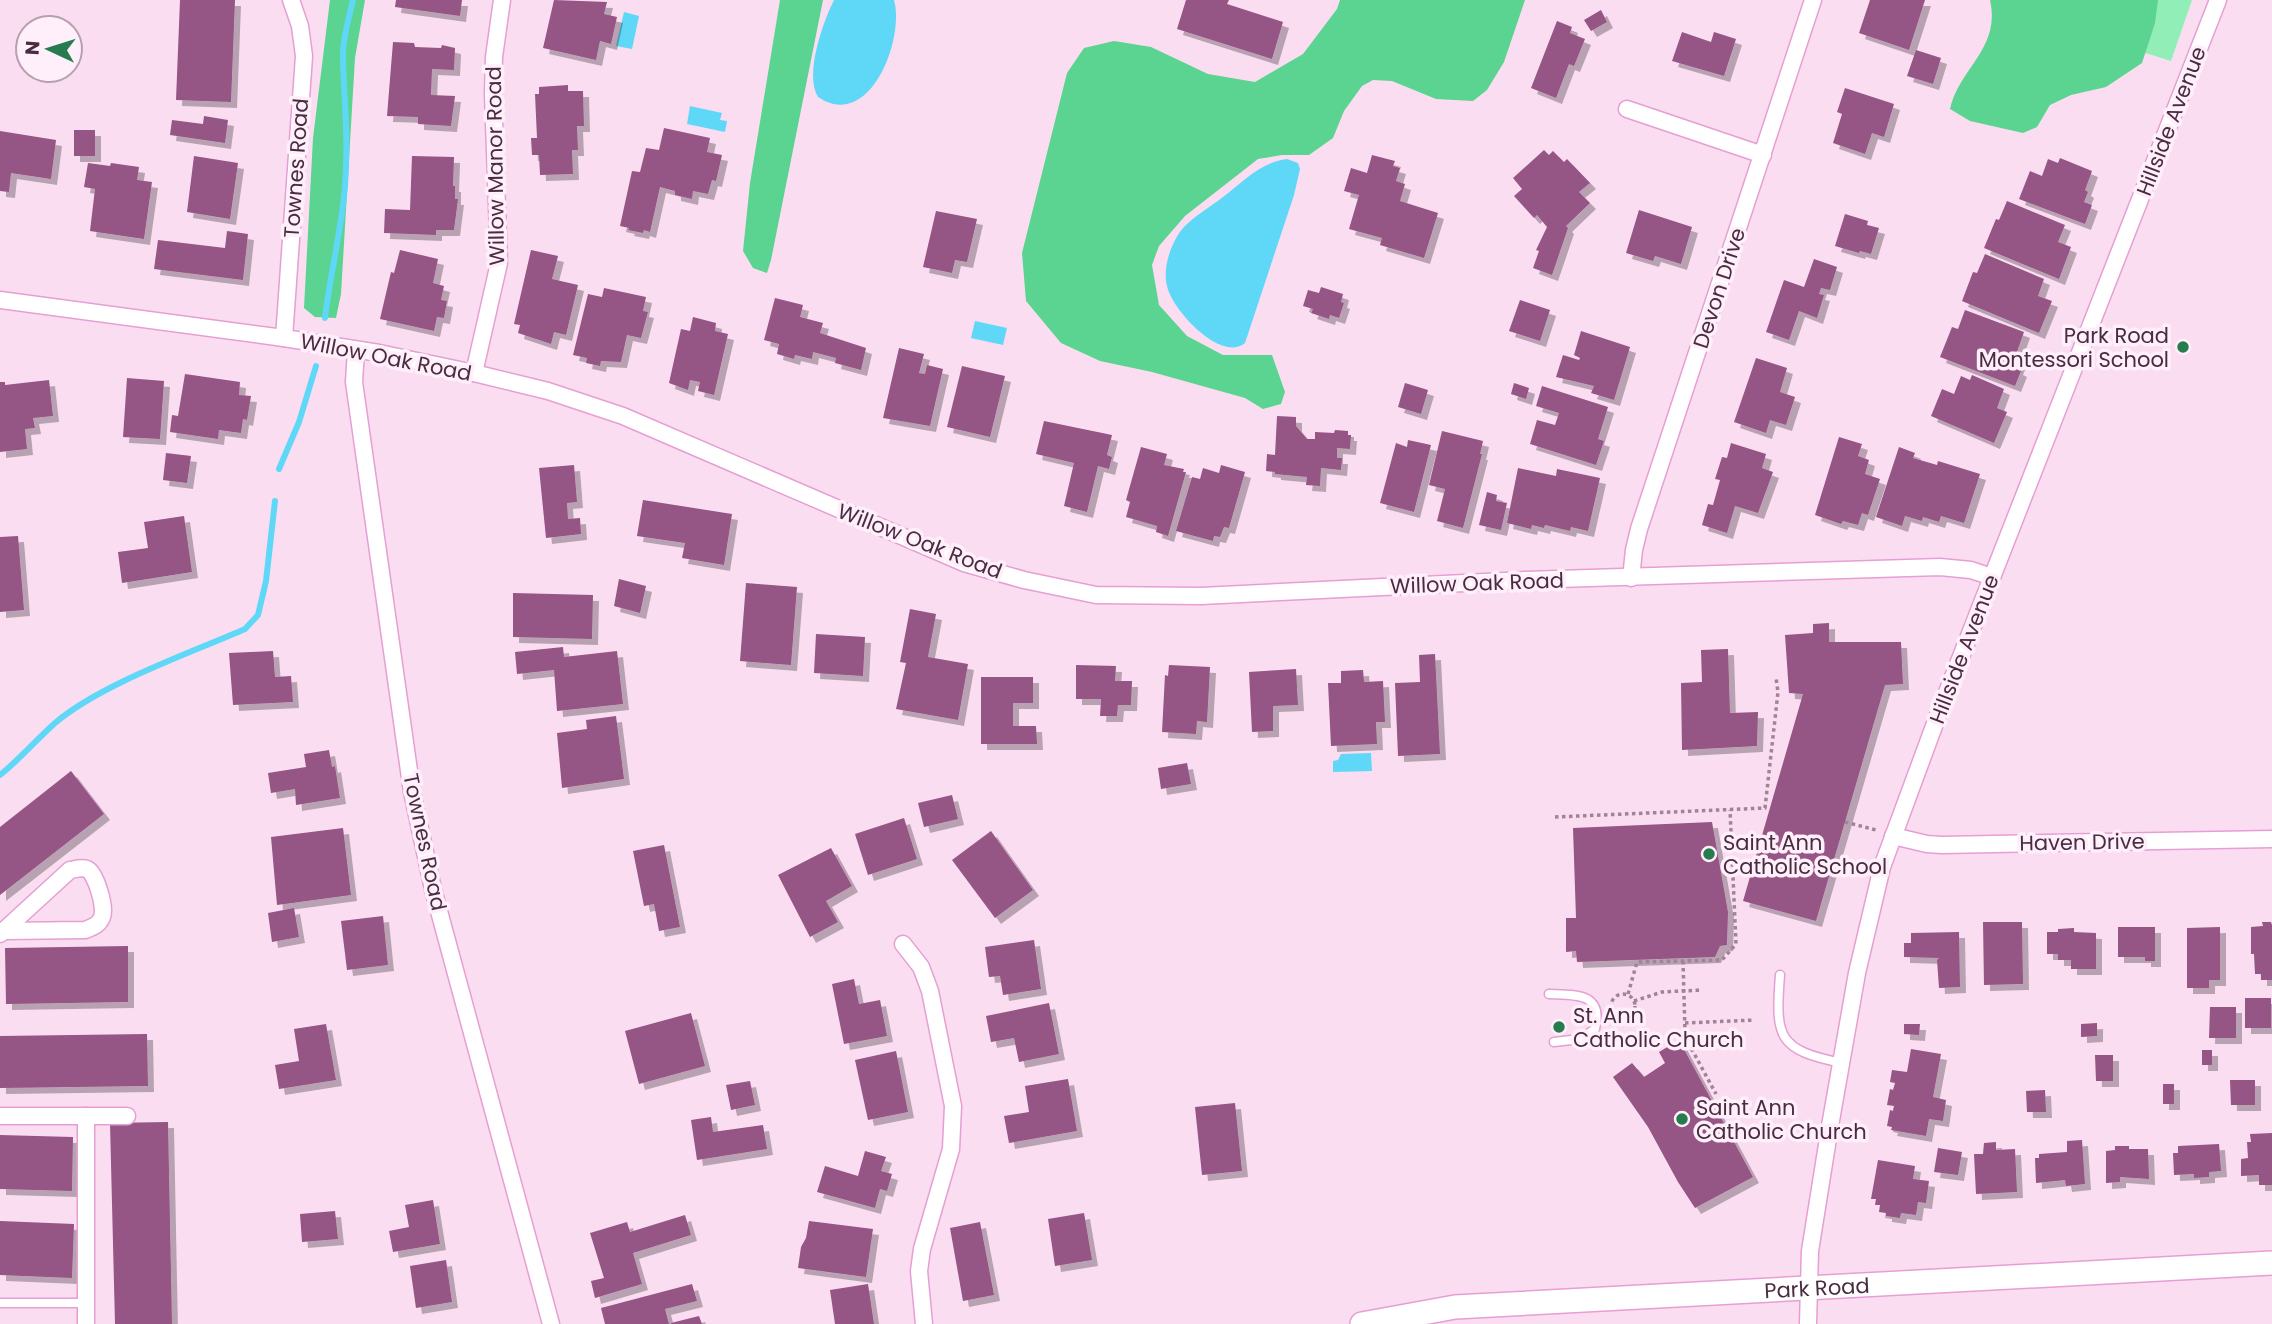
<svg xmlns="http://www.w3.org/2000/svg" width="2272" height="1324" viewBox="0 0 2272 1324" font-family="Poppins,sans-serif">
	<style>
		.green { fill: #90eeb6 }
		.forest { fill: #5bd391 }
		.water { fill: #5ed8f6 }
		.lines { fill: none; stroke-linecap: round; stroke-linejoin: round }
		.stream { stroke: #5ed8f6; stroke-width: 6 }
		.building { fill: #955485; filter: url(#shadow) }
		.lane-casing { stroke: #e69fd3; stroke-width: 11 }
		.street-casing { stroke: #e69fd3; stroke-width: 19 }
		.secondary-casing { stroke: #e69fd3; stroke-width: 26 }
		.path { stroke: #a18398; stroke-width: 3.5; stroke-dasharray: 3.5 3.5; stroke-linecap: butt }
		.lane { stroke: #fff; stroke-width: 8 }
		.street { stroke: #fff; stroke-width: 16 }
		.secondary { stroke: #fff; stroke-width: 23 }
		.poi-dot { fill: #267c4f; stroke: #feeffa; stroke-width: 2.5 }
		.labels { text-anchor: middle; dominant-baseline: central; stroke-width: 7; stroke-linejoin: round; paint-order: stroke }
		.street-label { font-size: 21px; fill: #492c41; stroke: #feeffa }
		.poi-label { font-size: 21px; fill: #492c41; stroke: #feeffa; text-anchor: start }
	</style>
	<defs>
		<filter id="shadow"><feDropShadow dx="6" dy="6" stdDeviation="0" flood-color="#0004"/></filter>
	</defs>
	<rect width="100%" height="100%" fill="#fbddf2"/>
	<polygon class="green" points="2127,0 2192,0 2171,61 2114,43"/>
	<g class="forest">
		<polygon points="330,0 365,0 355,58 341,294 336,318 315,317 304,308 313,138"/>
		<polygon points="780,0 823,0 771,260 767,273 753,268 743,251 750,183"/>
		<polygon points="1340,0 1525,0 1504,62 1487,90 1473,101 1436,99 1392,81 1373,80 1362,86 1344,111 1333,138 1309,155 1282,155 1258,159 1185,216 1159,246 1152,265 1159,305 1187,336 1223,355 1272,355 1285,392 1281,404 1263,409 1245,398 1152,372 1100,361 1061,343 1026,301 1022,253 1067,73 1084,48 1114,41 1151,47 1208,74 1255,82 1303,54 1337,9"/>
		<path d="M1990 0H2158L2155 23 2142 63 2106 87 2071 95 2050 105 2037 127 2023 133 1970 121 1950 109C1959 68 2001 49 1990 0Z"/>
	</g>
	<g class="water">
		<path d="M834 0H894C905 38 870 132 818 97 804 75 823 22 834 0Z"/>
		<polygon points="624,12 639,16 632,49 616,46"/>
		<polygon points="690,106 722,113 720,120 727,121 725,132 687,124"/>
		<path d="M1287 159 1298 163 1300 169 1294 195 1245 343C1221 363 1172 310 1167 286 1163 270 1169 249 1178 235 1187 220 1209 208 1223 197 1244 181 1261 162 1287 159Z"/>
		<polygon points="975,321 1007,328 1003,345 971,338"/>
		<polygon points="1371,753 1372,771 1333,772 1333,761 1338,760 1341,754"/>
	</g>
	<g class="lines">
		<g class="stream">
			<path d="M325 318C331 267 345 217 346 165 348 127 343 90 343 52 344 34 349 17 353 0"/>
			<polyline points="279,469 299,422 316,366"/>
			<path d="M0 775C20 759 36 740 55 723 101 684 188 654 245 629L258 615 266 581 275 501"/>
		</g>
	</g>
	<g class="building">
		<polygon points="180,0 235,0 231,102 176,100"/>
		<polygon points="396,0 462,0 460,16 395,7"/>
		<polygon points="554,0 607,2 604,14 617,17 611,44 600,41 596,60 543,48"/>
		<polygon points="1186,0 1229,0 1227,4 1283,22 1272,59 1177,29"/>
		<polygon points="1870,0 1925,0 1909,50 1859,33"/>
		<polygon points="1601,10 1607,22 1591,31 1584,20"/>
		<polygon points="1557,21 1572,27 1570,33 1585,39 1574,66 1569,64 1556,98 1531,88"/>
		<polygon points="1682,32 1711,42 1714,32 1736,39 1724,76 1672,61"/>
		<polygon points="393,42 414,43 415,47 441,48 442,45 455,48 454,70 432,69 431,95 455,96 451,126 418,124 418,117 387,116"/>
		<polygon points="1916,50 1941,58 1933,84 1907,76"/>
		<polygon points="568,85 568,91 583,91 584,126 577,126 578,150 572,150 573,174 540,175 539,155 532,155 531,138 537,138 535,94 539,94 539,87"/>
		<polygon points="1845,88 1894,104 1884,137 1872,133 1865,154 1833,143 1842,114 1837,112"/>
		<polygon points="204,116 228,120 225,143 170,135 172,120 203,124"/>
		<polygon points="664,128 710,138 707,152 722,155 716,181 712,180 708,194 693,191 692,199 675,195 675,191 660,187 650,232 644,230 643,233 628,230 629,228 620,226 632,171 640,172 646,148 659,150"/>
		<rect x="74" y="130" width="21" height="26"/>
		<polygon points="0,131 56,140 51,179 11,173 9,192 0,191"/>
		<polygon points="1544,150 1549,155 1553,151 1564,162 1567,159 1590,183 1579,192 1590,203 1566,226 1568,228 1552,275 1533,268 1539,251 1536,250 1547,227 1537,215 1534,218 1514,196 1522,189 1513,178"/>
		<polygon points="1372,155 1395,161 1393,166 1400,168 1396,181 1405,184 1400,201 1438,213 1424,258 1380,245 1382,238 1349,229 1359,195 1344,191 1351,168 1367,173"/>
		<polygon points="194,156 238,163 230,219 187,212"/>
		<polygon points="412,156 454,157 453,186 455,186 455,199 458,199 454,230 436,230 436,235 384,233 385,209 410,210"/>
		<polygon points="2060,158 2092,171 2085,190 2088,192 2084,202 2092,205 2085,224 2019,199 2030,171 2042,176 2048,159 2058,163"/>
		<polygon points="88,163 110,166 111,163 139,167 137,180 152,182 144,239 90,231 95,189 84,187"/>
		<polygon points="2007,201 2065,225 2058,242 2071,247 2059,279 1984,248 1996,219 1999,220"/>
		<polygon points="1639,210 1692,227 1681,264 1655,256 1653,261 1626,253"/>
		<polygon points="936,211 977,219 967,262 955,260 952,273 923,267"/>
		<polygon points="1845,214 1868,221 1867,225 1879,228 1871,254 1860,251 1859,253 1835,246"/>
		<polygon points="227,231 248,234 243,280 154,269 158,240 225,248"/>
		<polygon points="400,250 438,259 433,283 444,286 441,300 447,301 444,318 437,317 434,331 380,319 391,272 394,273"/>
		<polygon points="531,250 558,256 552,279 578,285 566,335 554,332 551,344 518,333 520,325 514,324"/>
		<polygon points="1985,254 2044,279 2038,296 2052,301 2039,333 1962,301 1973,272 1977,273"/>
		<polygon points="1814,259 1837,267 1830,290 1821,288 1819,294 1824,295 1817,318 1799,311 1789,340 1766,332 1784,280 1804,287"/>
		<polygon points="1321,287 1343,294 1341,302 1344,303 1339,318 1330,315 1329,319 1311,313 1313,309 1303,306 1308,290 1319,293"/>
		<polygon points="604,288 646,297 643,311 648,312 641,338 627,335 621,362 601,361 600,366 586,363 587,358 573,355 588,294 602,297"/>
		<polygon points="775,298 803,305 800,317 823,323 820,333 866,348 861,370 835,363 836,358 813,352 812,359 795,355 794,359 777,354 779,344 764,340"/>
		<polygon points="1520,300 1550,310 1540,341 1509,331"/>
		<polygon points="1965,310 2024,332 2017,352 2023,354 2017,369 2021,371 2015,386 1940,357 1952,327 1958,329"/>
		<polygon points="693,317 716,323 715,331 728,334 714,395 698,391 700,382 690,380 688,390 669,383 681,329 690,331"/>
		<polygon points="1581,331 1630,347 1614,400 1591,393 1594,386 1556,377 1563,355 1579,360 1580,358 1574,355"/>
		<polygon points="899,348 924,354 919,373 925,374 927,365 943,369 930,426 883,418"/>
		<polygon points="1756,358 1787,368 1780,392 1795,397 1786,425 1770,420 1766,433 1734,422"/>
		<polygon points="962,366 1005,376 990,437 947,427"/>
		<polygon points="185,374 240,382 239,395 251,396 247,420 243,419 241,433 219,430 218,439 170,432 172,415 178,416"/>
		<polygon points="1972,375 2004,389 1997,408 2007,412 1994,443 1931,416 1942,389 1954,394 1961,376 1970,380"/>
		<polygon points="127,378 164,381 160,439 123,437"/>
		<polygon points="49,380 53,416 33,418 35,428 25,429 27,449 0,452 0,382 5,382 5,385"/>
		<polygon points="1405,383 1428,390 1421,414 1398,407"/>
		<polygon points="1514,383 1529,388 1526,399 1511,394"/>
		<polygon points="1542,386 1608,407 1598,439 1604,441 1596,465 1530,444 1537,420 1555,425 1559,413 1536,406"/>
		<polygon points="1277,416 1296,417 1296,426 1307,439 1315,439 1315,432 1334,433 1335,430 1348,431 1348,435 1351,435 1350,449 1337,448 1337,458 1342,458 1341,470 1321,468 1320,486 1306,485 1307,477 1275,474 1275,472 1266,471 1267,454 1275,455"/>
		<polygon points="1044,421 1112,435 1107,455 1112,457 1109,469 1098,466 1087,512 1064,506 1074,463 1036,454"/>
		<polygon points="1442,431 1483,441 1480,454 1482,454 1463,528 1437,521 1445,489 1429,485"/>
		<polygon points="1839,437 1862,444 1858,456 1869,460 1865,474 1880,479 1868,515 1862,513 1858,525 1843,521 1841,524 1815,515"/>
		<polygon points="1408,440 1431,445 1414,512 1380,503 1396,443 1407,447"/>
		<polygon points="1731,443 1766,454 1762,468 1773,472 1758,513 1735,506 1727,533 1702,525 1708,504 1713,505 1720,480 1715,479 1722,457 1727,458"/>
		<polygon points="1141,447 1167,454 1164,465 1184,469 1183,472 1186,472 1168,536 1156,532 1157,526 1126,517 1130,502 1126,500"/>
		<polygon points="1899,447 1915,453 1913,458 1937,465 1938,461 1980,474 1964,523 1941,516 1939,522 1923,517 1922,521 1905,516 1902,526 1876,517"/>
		<polygon points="166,453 191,456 187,483 163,480"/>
		<polygon points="574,465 577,502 567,503 568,519 580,518 581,534 546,538 539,468"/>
		<polygon points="1221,465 1245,472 1229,528 1224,527 1220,537 1214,536 1213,541 1176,531 1192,477 1200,479 1203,468 1219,473"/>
		<polygon points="1518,468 1556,476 1557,469 1600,478 1588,531 1571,527 1570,531 1545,525 1544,528 1532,525 1531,529 1507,523"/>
		<polygon points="1487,492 1497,495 1496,501 1507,503 1501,530 1479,525"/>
		<polygon points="643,500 732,514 724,565 682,558 685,543 637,536"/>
		<polygon points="184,516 192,572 122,583 118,552 148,548 144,522"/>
		<polygon points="18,536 24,610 0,612 0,537"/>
		<polygon points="619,579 646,586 640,613 614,606"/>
		<polygon points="746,583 797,587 791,665 740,661"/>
		<polygon points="513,593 593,595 592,639 513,637"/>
		<polygon points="910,609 936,614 928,657 968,664 958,720 896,709 906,663 900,662"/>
		<polygon points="1829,623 1829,642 1901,642 1903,684 1885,685 1816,921 1743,901 1803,694 1789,693 1785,635 1813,633 1813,624"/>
		<polygon points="816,634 865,637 863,676 814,673"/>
		<polygon points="563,647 564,657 617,651 623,704 557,711 554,670 517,674 515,652"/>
		<polygon points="1728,649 1730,713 1758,712 1757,746 1682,750 1681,683 1702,682 1701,650"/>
		<polygon points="273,651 275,677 291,676 293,702 233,705 229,653"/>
		<polygon points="1435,654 1440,754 1398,756 1395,683 1420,682 1419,655"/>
		<polygon points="1076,665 1116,666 1115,681 1132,681 1131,705 1118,705 1117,716 1100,716 1101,699 1076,699"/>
		<polygon points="1169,665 1210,667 1207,722 1197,721 1196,734 1162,732 1165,675 1168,676"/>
		<polygon points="1296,669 1298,705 1273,706 1273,731 1252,732 1249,672"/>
		<polygon points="1363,670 1364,682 1383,681 1385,722 1376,722 1377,744 1331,746 1328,683 1341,683 1341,671"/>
		<polygon points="981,677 1033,677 1033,703 1013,703 1013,726 1036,726 1037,744 981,744"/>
		<polygon points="616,716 624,779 562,788 557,733 587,729 586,720"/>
		<polygon points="329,750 332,767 335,766 340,798 296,805 295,789 271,793 268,773 306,767 304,754"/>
		<polygon points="1187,763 1191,784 1161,789 1158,768"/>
		<polygon points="71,771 104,814 0,895 0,827"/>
		<polygon points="952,795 958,819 924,827 918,803"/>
		<polygon points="904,818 917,859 868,875 855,834"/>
		<polygon points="1712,822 1728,912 1727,945 1720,946 1715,957 1577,962 1576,951 1566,952 1566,918 1576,918 1573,828"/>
		<polygon points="343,828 351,895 277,905 271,837"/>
		<polygon points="991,831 1033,890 995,918 952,860"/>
		<polygon points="664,845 680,927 659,931 654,904 644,906 633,851"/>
		<polygon points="831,848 852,886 826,901 838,922 810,937 778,875"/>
		<polygon points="294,908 299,937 272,942 268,913"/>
		<polygon points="383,916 388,965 347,970 341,921"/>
		<polygon points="1983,922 2022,922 2023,984 1984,985"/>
		<polygon points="2262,922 2271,922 2272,925 2272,980 2261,980 2261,974 2255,974 2254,954 2251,954 2251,927 2263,926"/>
		<polygon points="2118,927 2155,927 2155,961 2145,961 2145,957 2118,957"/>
		<polygon points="2220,927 2220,980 2209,980 2209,988 2187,988 2187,928"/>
		<polygon points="2074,928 2074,932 2096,933 2096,969 2071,969 2071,960 2058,960 2058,954 2047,954 2047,932 2058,932 2058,929"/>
		<polygon points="1959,932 1960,987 1939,988 1937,960 1939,958 1904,957 1904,943 1911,943 1911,933"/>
		<polygon points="1034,940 1041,989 1003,995 1000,976 989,977 985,947"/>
		<polygon points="128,946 128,1002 6,1004 5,948"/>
		<polygon points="854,979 859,1004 880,1000 887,1036 844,1044 832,984"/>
		<rect x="2245" y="998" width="26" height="30"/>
		<polygon points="1049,1003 1059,1054 1019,1062 1014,1038 991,1042 986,1016"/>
		<polygon points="2210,1007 2236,1007 2236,1038 2209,1038"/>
		<polygon points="691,1013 705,1066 639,1084 625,1031"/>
		<polygon points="2097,1023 2097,1036 2081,1037 2081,1024"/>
		<polygon points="326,1024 336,1080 279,1089 275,1065 299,1061 294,1029"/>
		<polygon points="1904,1024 1920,1024 1919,1035 1904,1034"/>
		<polygon points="147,1034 148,1086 0,1088 0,1036"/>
		<polygon points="1679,1040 1753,1177 1695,1208 1678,1182 1648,1127 1613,1077 1632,1063 1644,1077 1665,1063 1659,1052"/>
		<polygon points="1911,1049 1941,1054 1933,1097 1946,1100 1943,1121 1929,1119 1926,1136 1891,1130 1892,1127 1887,1126 1890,1110 1893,1111 1894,1106 1887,1105 1890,1089 1893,1090 1895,1083 1890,1082 1892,1070 1907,1072"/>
		<rect x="2202" y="1050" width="10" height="15"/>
		<polygon points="896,1051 908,1112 868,1120 855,1060"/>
		<polygon points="2095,1055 2113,1055 2113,1081 2096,1081"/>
		<polygon points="1068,1079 1077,1131 1009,1143 1004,1116 1029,1112 1025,1086"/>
		<polygon points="2230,1080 2255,1080 2255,1105 2231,1105"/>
		<polygon points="750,1081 755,1105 731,1110 726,1085"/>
		<rect x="2163" y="1084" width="11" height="20"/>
		<polygon points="2045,1090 2046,1112 2027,1112 2026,1091"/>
		<polygon points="1235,1103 1242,1171 1202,1175 1195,1107"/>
		<polygon points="711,1117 713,1132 763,1125 767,1149 697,1160 691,1120"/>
		<polygon points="168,1122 172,1324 115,1324 110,1123"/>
		<polygon points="2272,1133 2272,1185 2259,1185 2259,1175 2241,1176 2241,1159 2248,1158 2247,1142 2251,1142 2250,1134"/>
		<polygon points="0,1135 73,1137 72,1191 0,1189"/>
		<polygon points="2082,1140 2085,1184 2066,1186 2065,1180 2036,1183 2035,1158 2039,1158 2039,1154 2067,1152 2067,1141"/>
		<polygon points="1996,1142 1996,1150 2015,1149 2017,1192 1976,1194 1974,1154 1983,1154 1984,1143"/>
		<polygon points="2219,1144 2221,1171 2209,1172 2209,1177 2194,1178 2194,1174 2174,1175 2173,1153 2178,1153 2178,1146"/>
		<polygon points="2115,1146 2129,1146 2129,1149 2148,1149 2149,1179 2120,1177 2120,1182 2106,1183 2106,1151 2115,1150"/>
		<polygon points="1938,1148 1962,1152 1958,1175 1934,1172"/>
		<polygon points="865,1151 886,1157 881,1171 892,1174 887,1191 880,1189 875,1208 817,1192 825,1166 858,1176"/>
		<polygon points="1878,1160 1915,1166 1913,1179 1929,1181 1926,1203 1918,1202 1916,1215 1901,1213 1900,1218 1886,1216 1886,1213 1879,1212 1880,1205 1875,1205 1876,1199 1871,1199"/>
		<polygon points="433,1200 440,1244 393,1252 389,1231 409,1227 405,1205"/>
		<polygon points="335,1211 338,1239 302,1242 300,1214"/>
		<polygon points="1084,1213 1092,1260 1055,1266 1048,1219"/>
		<polygon points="685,1215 691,1235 633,1253 642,1284 595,1298 591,1281 604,1278 590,1233 627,1222 630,1232"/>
		<polygon points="0,1221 74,1224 72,1278 0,1275"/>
		<polygon points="809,1221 873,1229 866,1277 798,1268 801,1247 806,1238"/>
		<polygon points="980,1222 994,1295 963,1301 950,1228"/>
		<polygon points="446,1260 452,1302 416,1308 410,1266"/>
		<polygon points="692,1284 697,1301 665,1309 669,1324 605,1324 601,1308"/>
		<polygon points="868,1284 874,1324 835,1324 830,1290"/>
		<polygon points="699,1316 702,1324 671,1324 671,1323"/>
	</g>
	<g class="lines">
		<g class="lane-casing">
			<g id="lane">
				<path d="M1780 975C1775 1038 1778 1050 1842 1063"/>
				<path d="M1549 994C1575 995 1604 992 1595 1029L1580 1039 1554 1042"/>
				<polyline points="0,1303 86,1303"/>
			</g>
		</g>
		<g class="street-casing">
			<g id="street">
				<polyline points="1627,109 1763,155"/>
				<polyline points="0,300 284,338 379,353 474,373 548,391 623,416 964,563 1024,580 1096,595 1201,596 1526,580 1940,567 1971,570 1992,577"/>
				<polyline points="284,338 304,56 300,26 291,0"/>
				<polyline points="356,350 354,382 412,792 433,889 551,1324"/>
				<polyline points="474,373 499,263 493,94 494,57 502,0"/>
				<polyline points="1631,578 1634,550 1639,529 1813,0"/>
				<polyline points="1893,836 1927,844 1942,845 2272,839"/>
				<path d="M0 934 70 870C76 869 82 867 87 869 96 873 106 908 102 917 99 925 93 927 85 930L4 931"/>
				<polyline points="903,944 921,967 930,991 953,1106 951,1149 922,1249 919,1271 924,1324"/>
				<polyline points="0,1116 127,1116"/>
				<polyline points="86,1116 86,1324"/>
				<polyline points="1808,1324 1810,1251 1830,1126 1857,973 1882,867 1937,718 2218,0"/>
			</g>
		</g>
		<g class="secondary-casing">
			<g id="secondary">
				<path id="s1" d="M1362 1324 1455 1307 2272 1263"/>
			</g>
		</g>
		<g class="path">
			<polyline points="1555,817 1765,808 1778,692 1776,678"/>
			<polyline points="1845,822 1876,830"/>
			<polyline points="1683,961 1685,1032 1683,1033 1716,1094"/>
			<circle cx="1623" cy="1006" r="12"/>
			<polyline points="1628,994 1637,962 1722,960 1736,944 1730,810"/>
			<polyline points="1634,1001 1662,992 1702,990"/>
			<polyline points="1685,1023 1755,1020"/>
		</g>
		<use href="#lane" class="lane"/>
		<use href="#street" class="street"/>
		<use href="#secondary" class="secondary"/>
	</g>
	<g class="poi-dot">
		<circle cx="2183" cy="347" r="7"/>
		<circle cx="1709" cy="854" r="7"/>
		<circle cx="1559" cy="1027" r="7"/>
		<circle cx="1682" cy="1119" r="7"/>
	</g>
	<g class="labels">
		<g class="street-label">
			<text transform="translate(2171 121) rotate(-69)">Hillside Avenue</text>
			<text transform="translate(495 166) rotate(-91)">Willow Manor Road</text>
			<text transform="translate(296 168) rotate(-86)">Townes Road</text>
			<text transform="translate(1719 288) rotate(-72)">Devon Drive</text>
			<text transform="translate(386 357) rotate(11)">Willow Oak Road</text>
			<text transform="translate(920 541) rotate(21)">Willow Oak Road</text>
			<text transform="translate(1477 583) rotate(-2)">Willow Oak Road</text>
			<text transform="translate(1964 649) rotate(-69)">Hillside Avenue</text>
			<text transform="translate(425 842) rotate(78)">Townes Road</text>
			<text transform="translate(2082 842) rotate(-1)">Haven Drive</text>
			<text stroke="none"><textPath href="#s1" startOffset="457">Park Road</textPath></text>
		</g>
		<g class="poi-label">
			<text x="2169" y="335" text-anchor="end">Park Road<tspan x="2169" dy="24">Montessori School</tspan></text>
			<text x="1723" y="842">Saint Ann<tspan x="1723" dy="24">Catholic School</tspan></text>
			<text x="1573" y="1015">St. Ann<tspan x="1573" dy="24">Catholic Church</tspan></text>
			<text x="1696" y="1107">Saint Ann<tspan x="1696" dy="24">Catholic Church</tspan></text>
		</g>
	</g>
	<g transform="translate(49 49) rotate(274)"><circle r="33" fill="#feeffa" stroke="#b6a1b0" stroke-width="2"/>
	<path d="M0-5L12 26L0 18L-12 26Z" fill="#267c4f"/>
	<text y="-10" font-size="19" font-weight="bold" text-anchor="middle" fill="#492c41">N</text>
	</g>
</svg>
